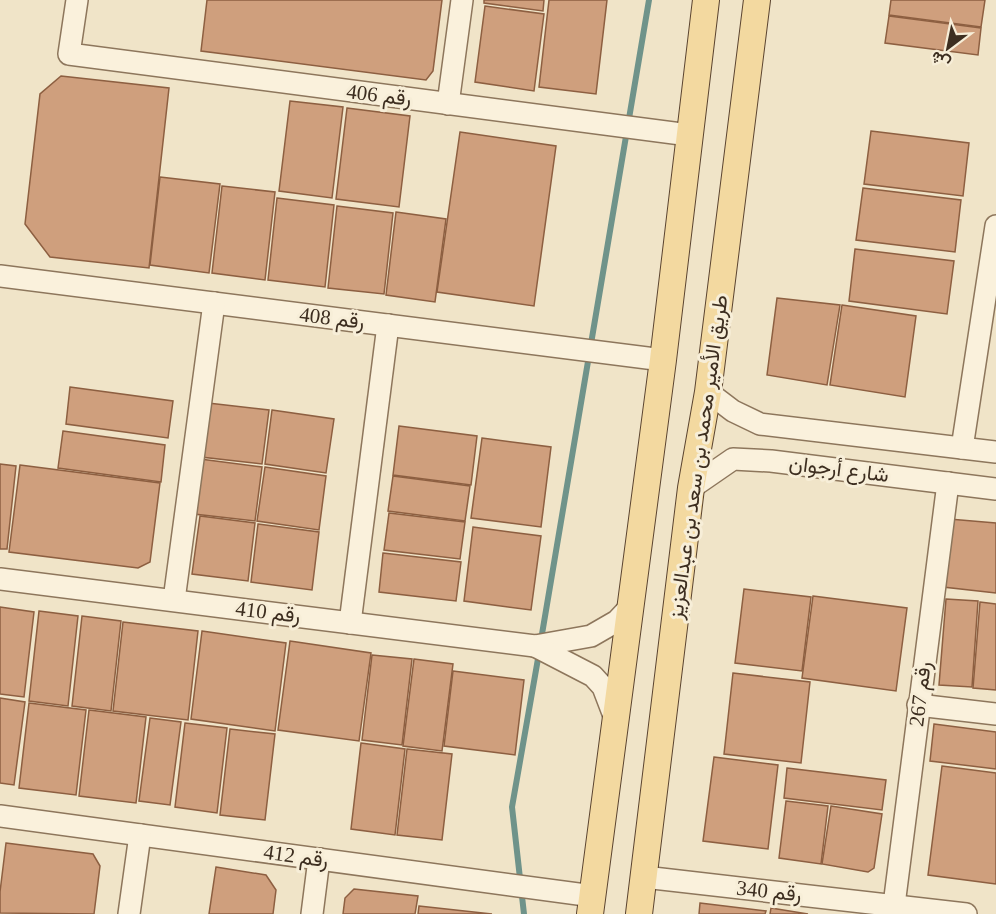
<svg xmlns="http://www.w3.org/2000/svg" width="996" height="914" viewBox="0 0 996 914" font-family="'Times New Roman',Vazirmatn,serif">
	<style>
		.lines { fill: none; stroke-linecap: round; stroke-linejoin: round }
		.stream { stroke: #6f938a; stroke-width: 6 }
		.building { fill: #cf9f7d; stroke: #8d5f41; stroke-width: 1.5 }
		.minor-casing { stroke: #8d765c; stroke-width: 24 }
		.major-casing { stroke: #5b4430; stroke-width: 28 }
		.minor { stroke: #faf1dc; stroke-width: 21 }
		.major { stroke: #f3d9a0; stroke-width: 26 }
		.labels { text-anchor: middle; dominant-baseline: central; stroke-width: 6; stroke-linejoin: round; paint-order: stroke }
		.street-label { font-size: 21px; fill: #3d2e20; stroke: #f7eed8 }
	</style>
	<rect width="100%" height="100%" fill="#f0e4c8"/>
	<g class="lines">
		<g class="stream">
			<polyline points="541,640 649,0"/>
			<polyline points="524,914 512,807 539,653"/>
		</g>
	</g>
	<g class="building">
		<polygon points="207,0 442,0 433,71 426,80 201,51"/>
		<polygon points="484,0 544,0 543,11 484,3"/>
		<polygon points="549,0 607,0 596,94 539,87"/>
		<polygon points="891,0 985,0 981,27 889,15"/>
		<polygon points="485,6 544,14 534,91 475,82"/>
		<polygon points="889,16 981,28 978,55 885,43"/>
		<polygon points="61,76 169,88 149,268 50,257 25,224 40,94"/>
		<polygon points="290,101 343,107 332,198 279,191"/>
		<polygon points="347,108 410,116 399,207 336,199"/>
		<polygon points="871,131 969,143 963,196 864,184"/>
		<polygon points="460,132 556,146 534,306 437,292"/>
		<polygon points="160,177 220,184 209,273 150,265"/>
		<polygon points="222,186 275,192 265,280 212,273"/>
		<polygon points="863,188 961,200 955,252 856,240"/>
		<polygon points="277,198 334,205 325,287 268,280"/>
		<polygon points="337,206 393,213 384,294 328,288"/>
		<polygon points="396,212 446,219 435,302 386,295"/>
		<polygon points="855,249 954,261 947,314 849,301"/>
		<polygon points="777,298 840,305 827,385 767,375"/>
		<polygon points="842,305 916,316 905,397 830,385"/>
		<polygon points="70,387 173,401 168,438 66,424"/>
		<polygon points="208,403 269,410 262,464 201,457"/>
		<polygon points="272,410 334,419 326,473 265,464"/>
		<polygon points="399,426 477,436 471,485 393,475"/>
		<polygon points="63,431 165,445 161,482 58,468"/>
		<polygon points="482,438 551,447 541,527 471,518"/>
		<polygon points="200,459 262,467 255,521 194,514"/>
		<polygon points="0,464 16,466 7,549 0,549"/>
		<polygon points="20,465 160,483 150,562 138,568 9,552"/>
		<polygon points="265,467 326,476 319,530 257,521"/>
		<polygon points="393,476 470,486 465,521 388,511"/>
		<polygon points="389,513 465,522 460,559 384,550"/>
		<polygon points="200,516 255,523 248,581 192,574"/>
		<polygon points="949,519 996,523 996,593 943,587"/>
		<polygon points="258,524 319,532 312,590 251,582"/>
		<polygon points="473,527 541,536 531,610 464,601"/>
		<polygon points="383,553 461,562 456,601 379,592"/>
		<polygon points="744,589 811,597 802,671 735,663"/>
		<polygon points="813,596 907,608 896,691 802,678"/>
		<polygon points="946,599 978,601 972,687 939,685"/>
		<polygon points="980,602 996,604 996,690 973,688"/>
		<polygon points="0,607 34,612 24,697 0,694"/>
		<polygon points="39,611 78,616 68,706 29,701"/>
		<polygon points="82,616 121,621 111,711 72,706"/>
		<polygon points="123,622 198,631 188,720 113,711"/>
		<polygon points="202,631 286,643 275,731 191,719"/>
		<polygon points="290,641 371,653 359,741 278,730"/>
		<polygon points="372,655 412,659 402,745 362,740"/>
		<polygon points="414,659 453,664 442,751 403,746"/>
		<polygon points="453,671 524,680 515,755 444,746"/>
		<polygon points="733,673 810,682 801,763 724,754"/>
		<polygon points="0,698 25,702 14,785 0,783"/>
		<polygon points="29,703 86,710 76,795 19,788"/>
		<polygon points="89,710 146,717 136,803 79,796"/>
		<polygon points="150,718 181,722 170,805 139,801"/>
		<polygon points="185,723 227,728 217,813 175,807"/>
		<polygon points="934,724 996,732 996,769 930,761"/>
		<polygon points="230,729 275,734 265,820 220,815"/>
		<polygon points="361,743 405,749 395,835 351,829"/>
		<polygon points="407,749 452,754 442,840 397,835"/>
		<polygon points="714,757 778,765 768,849 703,841"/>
		<polygon points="942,766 996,773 996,884 928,875"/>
		<polygon points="787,768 886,780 882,810 784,798"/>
		<polygon points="786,801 828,806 821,864 779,858"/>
		<polygon points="831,806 882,814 874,868 868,872 822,864"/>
		<polygon points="6,843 93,854 100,866 94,914 0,913 0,892"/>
		<polygon points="216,867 266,875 276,890 273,914 209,914"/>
		<polygon points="354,889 418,896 415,914 343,914 345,898"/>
		<polygon points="700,903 766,911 765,914 699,914"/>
		<polygon points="419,906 492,914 418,914"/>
		<polygon points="771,908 808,914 770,914"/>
	</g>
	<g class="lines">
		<g class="minor-casing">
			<g id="minor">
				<polyline points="77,0 69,54 689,135"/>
				<polyline points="448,104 462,0"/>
				<polyline points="0,276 663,360"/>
				<polyline points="708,392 733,411 760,424 996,452"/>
				<polyline points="962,448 996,226"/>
				<polyline points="691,488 733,459 771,461 996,489"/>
				<polyline points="0,579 535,646 591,636 617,621 632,605"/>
				<polyline points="174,600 214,303"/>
				<polyline points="350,623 388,325"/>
				<polyline points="535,646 593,676 603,687 616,721"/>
				<polyline points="918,705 996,714"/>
				<polyline points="0,816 593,896"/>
				<polyline points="644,877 966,914"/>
				<polyline points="894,905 948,483"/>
				<polyline points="129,914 140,835"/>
				<polyline points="312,914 319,859"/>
			</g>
		</g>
		<g class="major-casing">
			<g id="major">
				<polyline points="590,914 663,360 706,0"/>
				<polyline points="639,914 691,488 708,392 757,0"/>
			</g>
		</g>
		<use href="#minor" class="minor"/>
		<use href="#major" class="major"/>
	</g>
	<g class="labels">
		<g class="street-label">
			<text transform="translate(379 95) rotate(7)">رقم 406</text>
			<text transform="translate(332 318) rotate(7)">رقم 408</text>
			<text transform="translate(698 457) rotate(-82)">طريق الأمير محمد بن سعد بن عبدالعزيز</text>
			<text transform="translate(839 469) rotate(7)">شارع أرجوان</text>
			<text transform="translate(268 612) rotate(7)">رقم 410</text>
			<text transform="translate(920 694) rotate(-83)">رقم 267</text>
			<text transform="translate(296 856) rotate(8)">رقم 412</text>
			<text transform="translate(769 891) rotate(6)">رقم 340</text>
		</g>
	</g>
	<g transform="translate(948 48) rotate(212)" stroke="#f7eed8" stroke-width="4.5" paint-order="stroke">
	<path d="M0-4.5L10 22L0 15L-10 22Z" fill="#3d2e20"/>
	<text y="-9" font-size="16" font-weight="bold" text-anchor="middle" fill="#3d2e20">ش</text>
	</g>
</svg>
